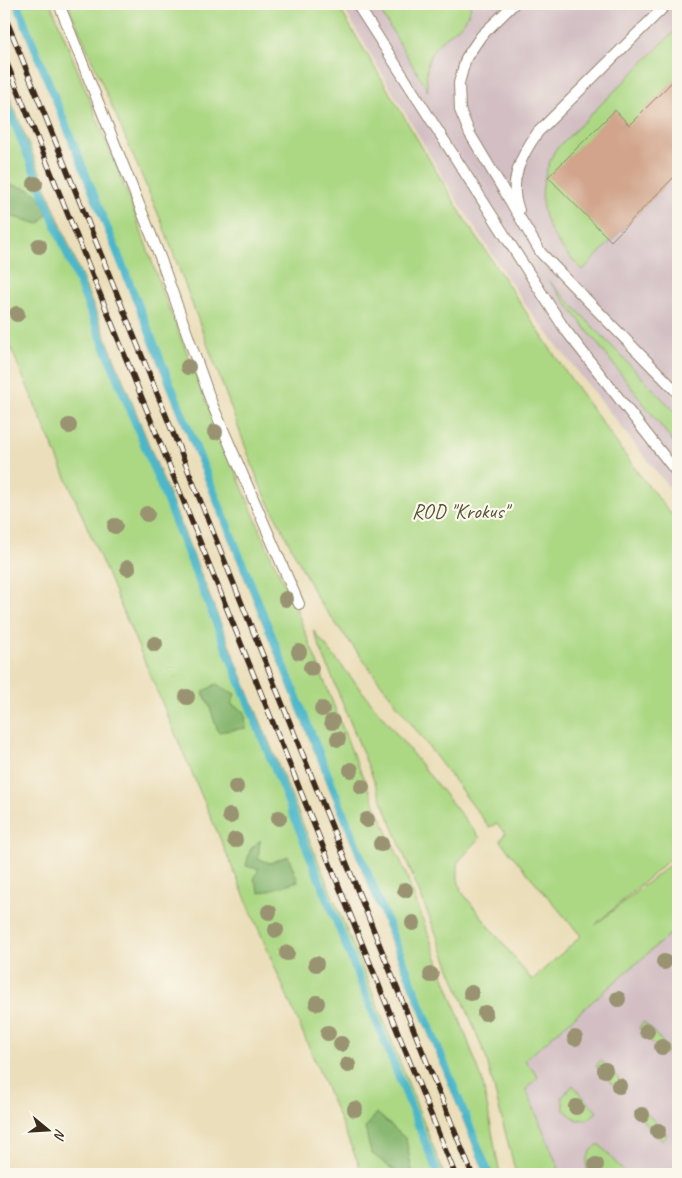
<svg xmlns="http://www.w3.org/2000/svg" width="682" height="1178" viewBox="0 0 682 1178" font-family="Caveat,sans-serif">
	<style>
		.industrial { fill: #d2bec3 }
		.green { fill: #acd884; stroke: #748151; fill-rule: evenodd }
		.forest { fill: #89b872; stroke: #627148 }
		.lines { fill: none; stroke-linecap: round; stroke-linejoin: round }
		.stream { stroke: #4db7ca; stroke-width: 8 }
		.building { fill: #d1a48b }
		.service-casing { stroke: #93846c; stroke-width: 12 }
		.service { stroke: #fff; stroke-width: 10 }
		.rail-casing { stroke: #3b2a1e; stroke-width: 5.5 }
		.rail { stroke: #fbf7ec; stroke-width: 4; stroke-dasharray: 11; stroke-linecap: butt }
		.tree { fill: #9a9372 }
		.labels { text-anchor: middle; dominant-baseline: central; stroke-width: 4.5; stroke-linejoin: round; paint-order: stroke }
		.park-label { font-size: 21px; fill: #575638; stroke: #fbf7ec }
	</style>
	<rect width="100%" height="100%" fill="#fbf7ec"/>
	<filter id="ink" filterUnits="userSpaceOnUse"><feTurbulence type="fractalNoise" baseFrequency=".02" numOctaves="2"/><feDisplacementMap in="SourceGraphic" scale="10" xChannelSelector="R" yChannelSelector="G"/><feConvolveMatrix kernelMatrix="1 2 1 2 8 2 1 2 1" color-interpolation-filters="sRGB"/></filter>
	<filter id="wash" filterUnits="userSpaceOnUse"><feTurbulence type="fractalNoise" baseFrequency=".0096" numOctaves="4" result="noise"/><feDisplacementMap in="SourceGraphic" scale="20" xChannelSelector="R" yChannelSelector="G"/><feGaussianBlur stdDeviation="1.12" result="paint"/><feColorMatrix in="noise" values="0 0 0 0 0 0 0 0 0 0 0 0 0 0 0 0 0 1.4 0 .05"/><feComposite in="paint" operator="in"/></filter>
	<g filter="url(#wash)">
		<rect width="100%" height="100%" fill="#ebdeba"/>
		<g class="industrial">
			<polygon points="341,4 678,4 678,499 526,306 453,194"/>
			<polygon points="678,858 678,1174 548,1174 490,1024 538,975 572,945"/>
		</g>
		<g class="green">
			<polygon points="16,4 51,4 131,203 163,293 207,403 273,561 293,601 352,752 404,869 482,1079 500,1174 485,1174 154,353"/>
			<polygon points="68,4 337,4 464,218 561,365 638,473 678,522 678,852 595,925 678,858 678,927 525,1060 538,1077 526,1089 561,1174 516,1174 486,1057 313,630 480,838 458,862 458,879 461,891 532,980 581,936 500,841 505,833 497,824 489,827 318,600 259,483 162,223"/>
			<path d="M376 4H471C466 42 418 30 428 91Z"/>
			<path d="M678 28V172L583 270C543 233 530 201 555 150Z"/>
			<path d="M4 83 243 679 373 994 444 1174H411L412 1171 371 1153 395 1171 396 1174H363L4 332V208L13 217 6 184 4 186ZM203 693 235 694 218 732 209 704ZM260 841 258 859 270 863 260 869 247 866Z"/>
			<polygon points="549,281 678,415 678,448"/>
			<polygon points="644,1022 669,1049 664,1055 639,1028"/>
			<polygon points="601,1060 626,1087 620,1093 596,1066"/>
			<polygon points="573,1085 597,1112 589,1119 577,1120 564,1110 562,1097"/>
			<polygon points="642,1108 667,1135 662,1141 637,1114"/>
			<path d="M597 1145H600L623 1171 622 1174H589C583 1161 588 1154 597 1145Z"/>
		</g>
		<g class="forest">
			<path d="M6 184C31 189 40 189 47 215L39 224 13 217 4 208V186Z"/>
			<polygon points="216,684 235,694 231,704 245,712 246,728 218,732 209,704 203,692"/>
			<polygon points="260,840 258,859 270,863 288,856 298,881 260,893 254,879 259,869 246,866 250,850"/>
			<polygon points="377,1113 406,1139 412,1171 411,1174 396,1174 395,1171 371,1153 365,1128"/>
		</g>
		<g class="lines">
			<g class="stream">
				<polyline points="17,4 489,1174"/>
				<polyline points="4,97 438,1174"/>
			</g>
		</g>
		<g id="blocks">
			<polygon class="building" points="678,76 678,173 611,241 548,177 615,110 629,125"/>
		</g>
	</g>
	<g filter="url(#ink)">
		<use href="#blocks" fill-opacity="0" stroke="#93846c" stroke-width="1"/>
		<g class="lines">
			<g class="service-casing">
				<g id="service">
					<polyline points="59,4 160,257 212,404 299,604"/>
					<polyline points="357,4 564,328 678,474"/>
					<polyline points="514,4 481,36 466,58 459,83 460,110 470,134 541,253 678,393"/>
					<path d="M519 210C507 182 522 154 538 132L667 4"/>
				</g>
			</g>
			<use href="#service" class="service"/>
			<g class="rail-casing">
				<g id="rail">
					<polyline points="4,14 472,1174"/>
					<polyline points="4,56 455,1174"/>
				</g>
			</g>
			<use href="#rail" class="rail"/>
		</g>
		<g class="tree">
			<circle cx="35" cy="184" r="8"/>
			<circle cx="39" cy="246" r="8"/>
			<circle cx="17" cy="314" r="8"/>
			<circle cx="188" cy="367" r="8"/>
			<circle cx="69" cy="426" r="8"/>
			<circle cx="215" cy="432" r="8"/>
			<circle cx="147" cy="514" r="8"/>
			<circle cx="115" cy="526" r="8"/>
			<circle cx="128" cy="568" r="8"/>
			<circle cx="286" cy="599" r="8"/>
			<circle cx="155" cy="644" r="8"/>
			<circle cx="299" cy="652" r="8"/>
			<circle cx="311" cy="668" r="8"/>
			<circle cx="187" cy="697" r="8"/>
			<circle cx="322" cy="709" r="8"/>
			<circle cx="332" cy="722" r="8"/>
			<circle cx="338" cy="739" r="8"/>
			<circle cx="351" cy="770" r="8"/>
			<circle cx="236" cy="787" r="8"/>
			<circle cx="362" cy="787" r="8"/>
			<circle cx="230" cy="816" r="8"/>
			<circle cx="279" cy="818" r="8"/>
			<circle cx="367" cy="820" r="8"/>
			<circle cx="235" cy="840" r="8"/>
			<circle cx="381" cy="844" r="8"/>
			<circle cx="405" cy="890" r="8"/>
			<circle cx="269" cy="912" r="8"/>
			<circle cx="413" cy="923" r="8"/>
			<circle cx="276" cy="930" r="8"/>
			<circle cx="287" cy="953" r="8"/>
			<circle cx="664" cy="962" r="8"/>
			<circle cx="316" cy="964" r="8"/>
			<circle cx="431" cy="975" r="8"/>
			<circle cx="471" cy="993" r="8"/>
			<circle cx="618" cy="999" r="8"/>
			<circle cx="317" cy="1003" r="8"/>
			<circle cx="485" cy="1013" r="8"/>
			<circle cx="647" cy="1031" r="8"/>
			<circle cx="328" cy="1033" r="8"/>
			<circle cx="575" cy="1038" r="8"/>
			<circle cx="341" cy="1044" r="8"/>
			<circle cx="662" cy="1047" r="8"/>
			<circle cx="348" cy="1065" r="8"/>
			<circle cx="605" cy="1070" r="8"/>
			<circle cx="619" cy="1086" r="8"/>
			<circle cx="576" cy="1107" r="8"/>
			<circle cx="355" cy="1109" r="8"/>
			<circle cx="642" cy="1115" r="8"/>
			<circle cx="658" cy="1131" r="8"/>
			<circle cx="596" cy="1165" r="8"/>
		</g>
	</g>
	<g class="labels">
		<g class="park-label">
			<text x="460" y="511">ROD "Krokus"</text>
		</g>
	</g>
	<rect width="682" height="1178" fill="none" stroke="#fbf7ec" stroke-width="20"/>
	<g transform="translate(48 1130) rotate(108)" stroke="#fbf7ec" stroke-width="4" paint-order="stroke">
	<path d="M0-4L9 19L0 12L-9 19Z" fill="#3b2a1e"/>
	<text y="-8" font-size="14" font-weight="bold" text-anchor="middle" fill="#3b2a1e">N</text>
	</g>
</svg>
